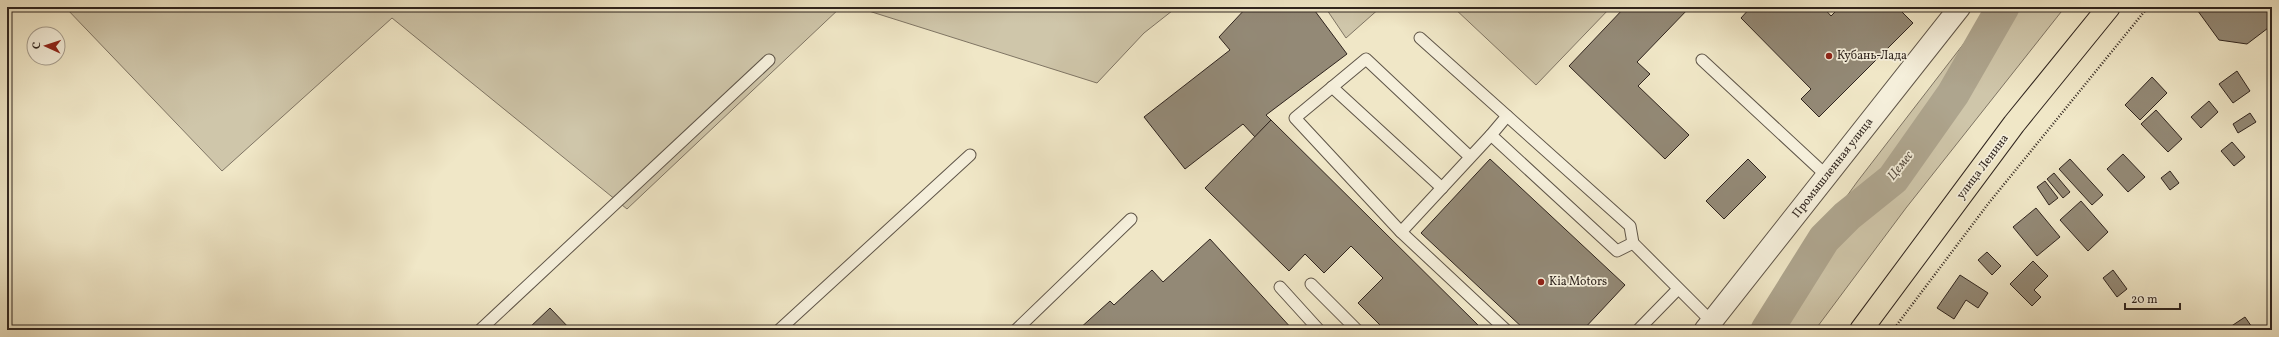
<svg xmlns="http://www.w3.org/2000/svg" width="2279" height="337" viewBox="0 0 2279 337" font-family="Vollkorn,serif">
	<style>
		.green { fill: #cfc6aa; stroke: #7f7564 }
		.lines { fill: none; stroke-linecap: round; stroke-linejoin: round }
		.river { stroke: #aea58e; stroke-width: 33 }
		.building { fill: #938976; stroke: #2f241e }
		.lane-casing { stroke: #5f5548; stroke-width: 13 }
		.street-casing { stroke: #5f5548; stroke-width: 23 }
		.highway-casing { stroke: #2f241e; stroke-width: 24 }
		.path { stroke: #2f241e; stroke-width: 2.5; stroke-dasharray: 1 2; stroke-linecap: butt }
		.lane { stroke: #f5efdb; stroke-width: 11 }
		.street { stroke: #f5efdb; stroke-width: 21 }
		.highway { stroke: #f0e7c7; stroke-width: 22 }
		.poi-dot { fill: #8f2418; stroke: #f5efdb; stroke-width: 1.5 }
		.labels { text-anchor: middle; dominant-baseline: central; stroke-width: 3.5; stroke-linejoin: round; paint-order: stroke }
		.poi-label { font-size: 12px; fill: #2f241e; stroke: #f5efdb; text-anchor: start }
		.street-label { font-size: 12px; fill: #2f241e; stroke: #f5efdb }
		.water-label { font-size: 13px; font-style: italic; fill: #5b5145; stroke: #f5efdb }
	</style>
	<rect width="100%" height="100%" fill="#f0e7c7"/>
	<filter id="stains"><feTurbulence type="fractalNoise" baseFrequency=".005" numOctaves="4"/><feColorMatrix values="0 0 0 0 .2 0 0 0 0 .09 0 0 0 0 .02 0 0 0 .5 -.17"/></filter>
	<radialGradient id="worn" r=".72"><stop offset=".6" stop-color="#630" stop-opacity="0"/><stop offset="1" stop-color="#630" stop-opacity=".3"/></radialGradient>
	<g class="green">
		<polygon points="65,7 841,7 627,209 392,18 222,171"/>
		<polygon points="856,7 1177,7 1144,33 1097,83"/>
		<polygon points="1325,7 1381,7 1346,38"/>
		<polygon points="1453,7 1611,7 1536,85"/>
		<polygon points="1992,7 2065,7 1906,208 1815,330 1751,330 1857,182"/>
	</g>
	<g class="lines">
		<polyline class="river" points="1767,330 1824,239 1847,216 1893,179 1953,94 2003,7"/>
	</g>
	<g class="building">
		<polygon points="1247,7 1312,7 1347,54 1266,115 1271,120 1255,137 1243,124 1185,169 1144,117 1230,50 1219,37"/>
		<polygon points="1625,7 1690,7 1637,62 1650,74 1638,86 1689,135 1665,159 1569,66"/>
		<polygon points="1751,7 1823,7 1831,16 1840,7 1897,7 1913,23 1819,117 1801,99 1811,89 1741,18"/>
		<polygon points="2195,7 2272,7 2272,25 2247,44 2219,40"/>
		<polygon points="2237,71 2250,91 2233,103 2219,84"/>
		<polygon points="2152,77 2167,93 2140,120 2125,105"/>
		<polygon points="2209,101 2218,112 2201,128 2191,117"/>
		<polygon points="2156,110 2182,139 2168,152 2141,124"/>
		<polygon points="2250,113 2256,122 2238,133 2233,124"/>
		<polygon points="1271,120 1483,330 1385,330 1358,303 1383,278 1351,246 1324,273 1305,254 1289,271 1205,188"/>
		<polygon points="2232,142 2245,157 2234,166 2221,151"/>
		<polygon points="2123,154 2145,177 2128,192 2107,169"/>
		<polygon points="1490,159 1625,285 1583,330 1525,330 1421,233"/>
		<polygon points="1748,159 1766,177 1724,219 1706,201"/>
		<polygon points="2070,159 2103,195 2092,205 2059,169"/>
		<polygon points="2170,171 2179,183 2170,190 2161,178"/>
		<polygon points="2054,173 2070,192 2063,198 2047,179"/>
		<polygon points="2045,181 2058,198 2049,205 2037,187"/>
		<polygon points="2081,201 2108,232 2088,251 2060,220"/>
		<polygon points="2036,208 2060,237 2037,256 2013,227"/>
		<polygon points="1210,239 1293,330 1078,330 1110,301 1114,305 1152,270 1163,282"/>
		<polygon points="1987,252 2001,266 1992,275 1978,260"/>
		<polygon points="2033,261 2048,276 2034,290 2041,297 2032,306 2010,284"/>
		<polygon points="2113,270 2127,289 2117,297 2103,278"/>
		<polygon points="1960,275 1988,293 1978,308 1966,300 1954,319 1937,308"/>
		<polygon points="550,308 571,330 527,330"/>
		<polygon points="2245,317 2254,330 2231,330 2230,327"/>
	</g>
	<g class="lines">
		<g class="lane-casing">
			<g id="lane">
				<polyline points="1420,38 1630,226 1633,243 1712,322"/>
				<polyline points="1702,60 1827,176"/>
				<polyline points="1332,87 1442,188"/>
				<polyline points="1491,135 1507,116"/>
				<polyline points="1468,155 1366,59 1295,118 1401,232 1506,330"/>
				<polyline points="1401,232 1491,135 1617,251 1633,243"/>
				<polyline points="1311,284 1357,330"/>
				<polyline points="1280,287 1319,330"/>
				<polyline points="480,330 769,60"/>
				<polyline points="779,330 970,155"/>
				<polyline points="1016,330 1131,219"/>
				<polyline points="1638,330 1678,289"/>
			</g>
		</g>
		<g class="street-casing">
			<polyline id="street" points="1705,330 1960,7"/>
		</g>
		<g class="highway-casing">
			<polyline id="highway" points="1861,330 2014,124 2109,7"/>
		</g>
		<polyline class="path" points="1893,330 1988,204 2148,7"/>
		<use href="#lane" class="lane"/>
		<use href="#street" class="street"/>
		<use href="#highway" class="highway"/>
	</g>
	<g class="poi-dot">
		<circle cx="1829" cy="56" r="4"/>
		<circle cx="1541" cy="282" r="4"/>
	</g>
	<g class="labels">
		<g class="poi-label">
			<text x="1837" y="56">Кубань-Лада</text>
			<text x="1549" y="282">Kia Motors</text>
		</g>
		<g class="street-label">
			<text transform="translate(1983 167) rotate(-53)">улица Ленина</text>
			<text transform="translate(1833 168) rotate(-52)">Промышленная улица</text>
		</g>
		<g class="water-label">
			<text transform="translate(1901 166) rotate(-52)">Цемес</text>
		</g>
	</g>
	<rect width="2279" height="337" fill="none" stroke="#f0e7c7" stroke-width="24"/>
	<rect x="8" y="8" width="2263" height="321" fill="none" stroke="#2f241e" stroke-width="2"/>
	<rect x="12" y="12" width="2255" height="313" fill="none" stroke="#2f241e"/>
	<g transform="translate(46 46) rotate(273)"><circle r="19" fill="#f5efdb" stroke="#a69e8f"/>
	<path d="M0-3L7 15L0 10L-7 15Z" fill="#8f2418"/>
	<text y="-6" font-size="11" font-weight="bold" text-anchor="middle" fill="#2f241e">С</text>
	</g>
	<path d="M2125 303v6h55v-6" fill="none" stroke="#2f241e" stroke-width="2"/>
	<text x="2131" y="303" font-size="12" fill="#2f241e" stroke="#f5efdb" stroke-width="3" paint-order="stroke">20 m</text>
	<rect width="100%" height="100%" filter="url(#stains)"/>
	<rect width="100%" height="100%" fill="url(#worn)"/>
</svg>
